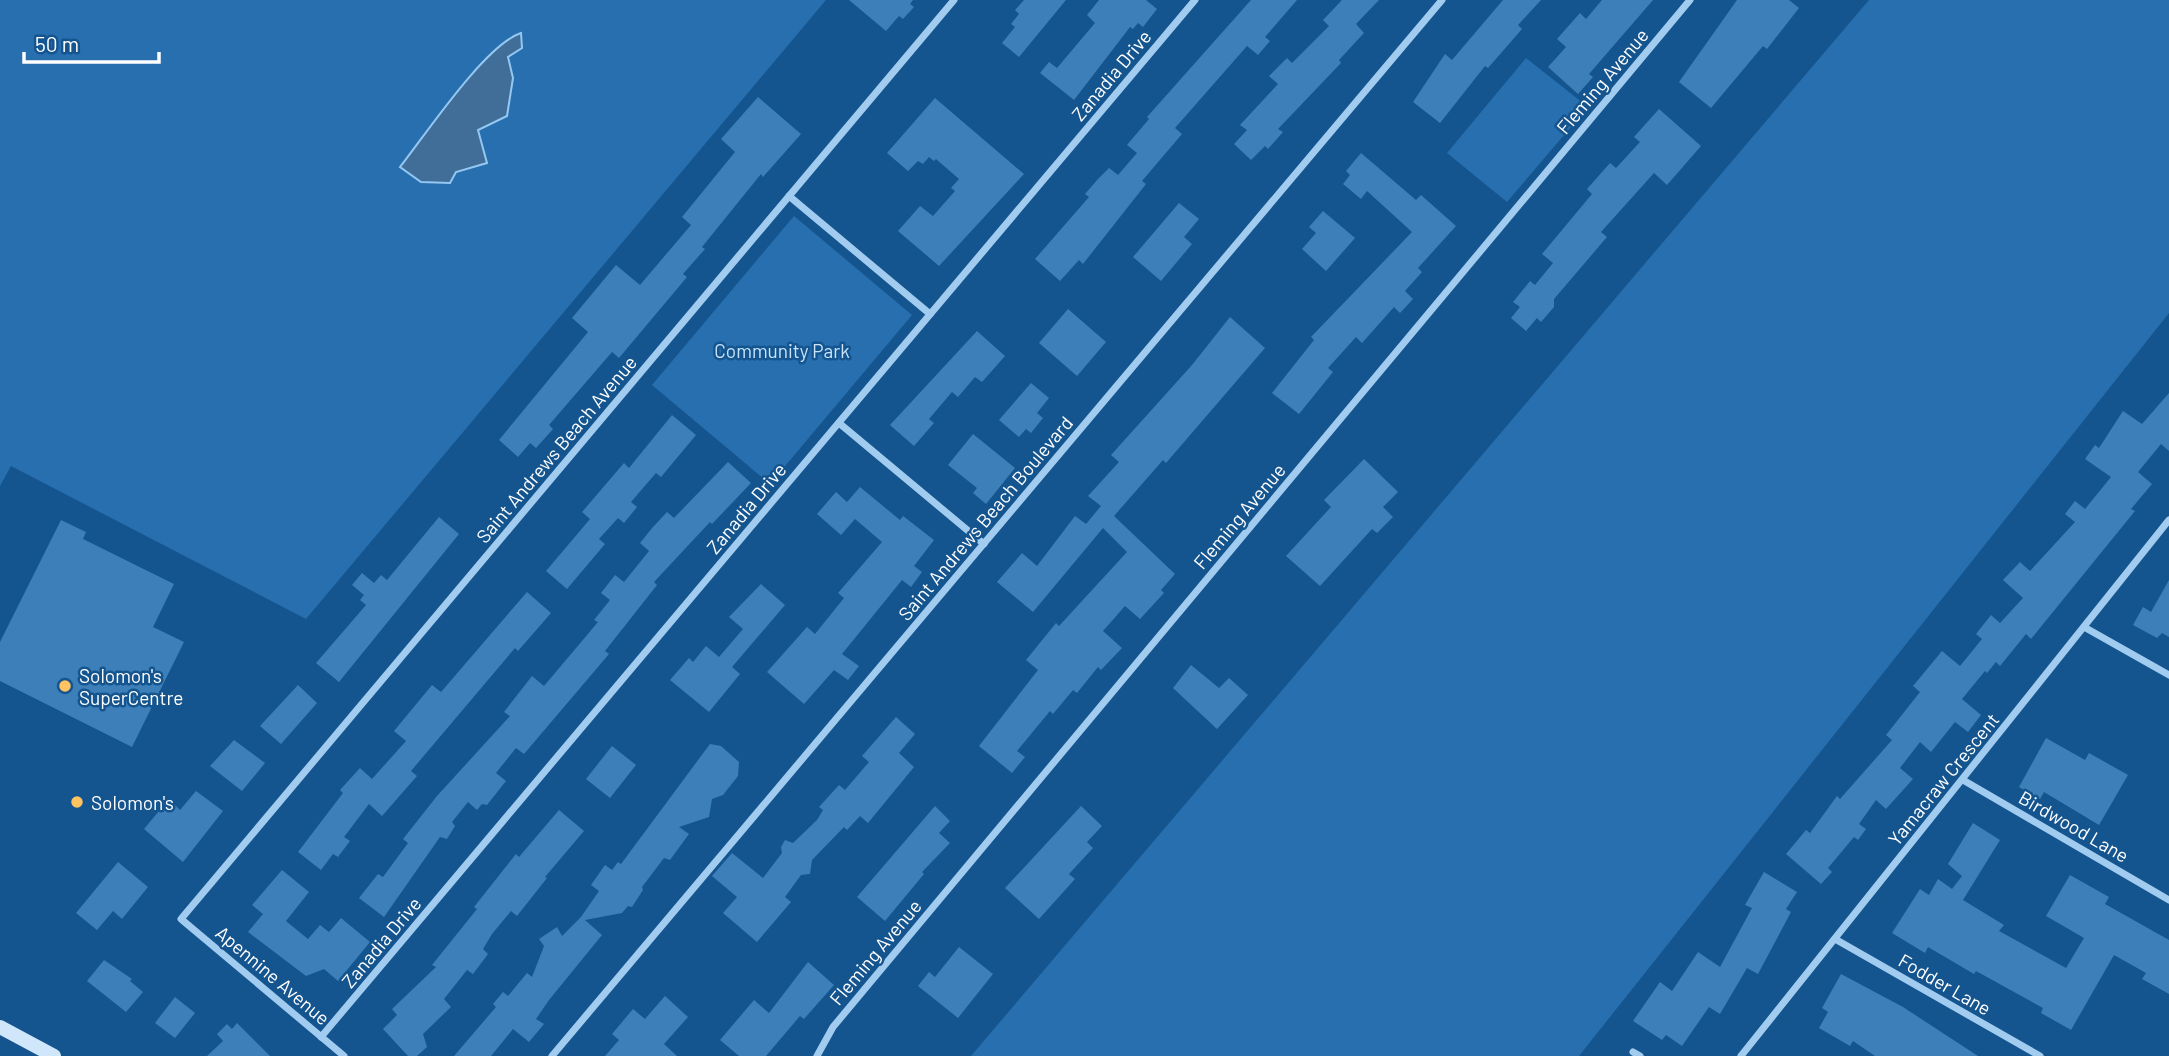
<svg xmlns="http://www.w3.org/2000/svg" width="2169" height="1056" viewBox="0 0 2169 1056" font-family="Barlow,sans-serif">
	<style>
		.green { fill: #276fae }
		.water { fill: #406e98; stroke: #94c8f3; stroke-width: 2 }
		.building { fill: #3d7fb8 }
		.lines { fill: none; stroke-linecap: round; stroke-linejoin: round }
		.street { stroke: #a1ccf0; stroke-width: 7 }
		.secondary { stroke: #d0e6fb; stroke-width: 14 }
		.poi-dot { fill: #ffc461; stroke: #15558f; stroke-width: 2.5 }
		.labels { text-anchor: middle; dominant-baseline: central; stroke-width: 5; stroke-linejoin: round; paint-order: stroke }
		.street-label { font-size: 19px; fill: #fff; stroke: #15558f }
		.park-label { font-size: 19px; fill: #c8e4fc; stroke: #15558f }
		.poi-label { font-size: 19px; fill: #fff; stroke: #15558f; text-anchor: start }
	</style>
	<rect width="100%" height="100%" fill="#15558f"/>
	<g class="green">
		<polygon points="0,0 826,0 306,619 11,466 0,486"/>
		<polygon points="1869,0 2169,0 2169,313 1579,1056 971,1056"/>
		<polygon points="1526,58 1588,107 1507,202 1447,153"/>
		<polygon points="794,216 912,315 770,484 652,385"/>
	</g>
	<path class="water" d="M521 33 522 48 508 57 513 78 507 116 478 130 487 163 456 172 450 183 421 182 400 167C426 134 485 45 521 33Z"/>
	<g class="building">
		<polygon points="849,0 913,0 910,4 914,7 903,19 899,16 886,31"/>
		<polygon points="1024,0 1066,0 1019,57 1002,43 1015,27 1011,24 1019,14 1015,10"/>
		<polygon points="1099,0 1146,0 1157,9 1143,27 1138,23 1133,29 1130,27 1074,100 1040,73 1049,62 1057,68 1095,23 1087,15"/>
		<polygon points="1251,0 1297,0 1265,37 1270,41 1258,55 1247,46 1175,128 1182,134 1142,181 1146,184 1083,264 1079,260 1060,281 1035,259 1089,197 1085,194 1098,179 1109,168 1118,175 1137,153 1127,145 1149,119 1147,117"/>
		<polygon points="1342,0 1379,0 1356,24 1364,33 1339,60 1341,63 1278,129 1283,132 1268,149 1265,146 1251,160 1234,144 1247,130 1240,125 1278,84 1269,76 1287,58 1292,63 1329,26 1323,20"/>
		<polygon points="1503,0 1541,0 1518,25 1522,29 1488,68 1485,66 1440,123 1413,102 1445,54 1452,60"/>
		<polygon points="1602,0 1653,0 1589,74 1593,77 1578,94 1548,67 1566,47 1557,39 1580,13 1586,19"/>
		<polygon points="1737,0 1789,0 1799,8 1767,49 1763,46 1711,108 1679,82"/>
		<polygon points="758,97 801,134 763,177 761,174 702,247 705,249 683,274 687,277 619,358 612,352 549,425 553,429 536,448 530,443 518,457 499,440 588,332 572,318 616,265 640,285 691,225 682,217 735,152 721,139"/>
		<polygon points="935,98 1024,174 939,266 898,231 920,206 933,216 955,191 951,188 959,179 936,159 934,161 929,157 923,164 918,161 908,171 887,153"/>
		<polygon points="1659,109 1701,146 1667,185 1654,173 1601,232 1607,237 1554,299 1554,307 1541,322 1537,318 1526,331 1511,318 1520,307 1513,302 1530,281 1535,285 1553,263 1542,254 1592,194 1587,189 1610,163 1616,168 1640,142 1634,137"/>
		<polygon points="1361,153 1416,200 1421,195 1456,226 1418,268 1422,272 1405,291 1413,299 1400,313 1394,307 1362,343 1356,337 1328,368 1333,372 1299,414 1272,393 1314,340 1311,337 1412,232 1367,191 1361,199 1343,184 1350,175 1346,171"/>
		<polygon points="1179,203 1199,219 1184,237 1192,244 1161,281 1133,257"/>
		<polygon points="1323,211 1355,238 1326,271 1302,249 1316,233 1309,227"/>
		<polygon points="1068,309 1106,342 1077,376 1039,343"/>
		<polygon points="1230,317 1265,348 1166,463 1163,460 1114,516 1175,574 1161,590 1164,593 1140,619 1125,606 1103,631 1122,648 1101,670 1098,667 1077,693 1073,690 1053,714 1050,711 1017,751 1025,757 1012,773 979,746 1038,670 1026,660 1056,623 1059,626 1127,552 1103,528 1033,612 997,582 1022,553 1037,566 1075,516 1086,524 1101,506 1088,496 1119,462 1111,455 1192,365"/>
		<polygon points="977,331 1005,356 982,382 975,377 958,397 952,392 929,419 934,423 914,446 890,425"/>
		<polygon points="1031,383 1049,398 1037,413 1043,418 1031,433 1026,429 1019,437 999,420"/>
		<polygon points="2169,393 2169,451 2161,444 2138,472 2152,484 2131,509 2135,511 2031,639 2026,634 2000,666 1996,662 1987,673 1985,671 1962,699 1981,715 1968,732 1955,722 1931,752 1920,742 1900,768 1913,779 1886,809 1876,800 1859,824 1866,829 1858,840 1854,837 1828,868 1832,872 1821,884 1786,854 1806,830 1810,833 1837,796 1840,799 1892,740 1886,735 1920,692 1913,686 1942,651 1960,666 1982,639 1976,634 1991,615 2000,623 2023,598 2003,580 2020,562 2030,571 2075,522 2065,514 2075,501 2085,509 2111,477 2085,459 2095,445 2099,448 2123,411 2142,424"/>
		<polygon points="672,415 696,435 661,477 656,473 631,502 637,507 624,523 618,518 599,539 605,544 567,589 546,571 590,519 582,512 624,463 629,468"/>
		<polygon points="973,434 1015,468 986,504 973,493 977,488 948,465"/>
		<polygon points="1364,459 1398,492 1383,507 1393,517 1377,533 1372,529 1320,586 1286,556 1331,507 1324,500"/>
		<polygon points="728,462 751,483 712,524 710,522 654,582 657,585 605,651 609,654 524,754 516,748 496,773 506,781 487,805 482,804 477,810 468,802 452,822 455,826 447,839 440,837 384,917 359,898 378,874 383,877 408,843 403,839 437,796 510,716 504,712 532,676 544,686 598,622 594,620 610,600 601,593 615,575 624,582 649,551 640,543 653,527 667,512 674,518"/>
		<polygon points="860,487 900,520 903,516 934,540 914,566 922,572 911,587 902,580 842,654 859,666 848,680 834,670 804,704 767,672 807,627 815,634 844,598 838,593 882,542 855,519 841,535 817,514 836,492 847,502"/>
		<polygon points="439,517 459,534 339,682 316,663 366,605 360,600 364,595 352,585 362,573 374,583 381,575 387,580"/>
		<polygon points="61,520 86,532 83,539 174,584 153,627 184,642 132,747 0,681 0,642"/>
		<polygon points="2169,580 2169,637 2162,633 2157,638 2133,625 2143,607 2151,612"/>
		<polygon points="761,584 785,605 732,667 740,674 709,712 670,680 689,658 693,662 706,646 719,657 743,629 729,617"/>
		<polygon points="527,592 551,613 518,651 515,648 411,771 417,776 382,816 369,804 344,837 350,841 338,857 333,854 321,870 298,852 343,793 340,790 360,768 372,779 406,741 394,731 432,685 441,692"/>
		<polygon points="1191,665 1219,688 1229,678 1248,695 1217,729 1173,688"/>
		<polygon points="298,685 317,703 281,744 260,726"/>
		<polygon points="896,717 915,734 899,753 914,767 868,823 860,816 847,830 844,827 812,860 810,874 801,875 785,897 791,902 757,942 723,913 737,897 712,876 732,853 763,878 782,853 781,847 785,840 793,843 817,820 823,810 819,807 839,785 845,790 869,762 862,756"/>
		<polygon points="2046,738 2085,760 2089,753 2128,775 2099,825 2044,792 2040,799 2019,787"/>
		<polygon points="234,740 265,763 242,791 210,766"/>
		<polygon points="710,744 721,746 739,762 738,776 723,795 712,799 709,817 679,827 689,834 670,860 664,858 642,887 643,890 632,907 628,906 622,913 585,920 602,935 549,1000 536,1019 544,1024 529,1042 513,1029 491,1056 454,1056 496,1007 493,1004 503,992 508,996 527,973 532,977 544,946 539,939 557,927 562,936 581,917 599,891 591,885 605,865 612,870 618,862 621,864"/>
		<polygon points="612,746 636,765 610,798 586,779"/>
		<polygon points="196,791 223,811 183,862 144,829 169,799 180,810"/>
		<polygon points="935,806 950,821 939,833 950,843 922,872 924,874 885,921 857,897"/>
		<polygon points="1081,806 1102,826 1087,842 1093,848 1069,874 1075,879 1039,919 1005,888"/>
		<polygon points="559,810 584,831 545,877 547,878 517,916 511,911 492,934 483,949 488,954 473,974 467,970 444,999 451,1007 423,1034 427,1047 417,1056 408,1056 383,1029 397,1015 392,1009 436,967 432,965 477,909 474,907 516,854 519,857"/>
		<polygon points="1973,823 2000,840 1963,900 2004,925 1999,931 2066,968 2084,938 2046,916 2070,875 2109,897 2105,904 2169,940 2169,994 2142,979 2146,973 2114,955 2071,1030 2041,1013 2043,1008 1976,971 1974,974 1928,947 1925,953 1892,933 1920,889 1929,895 1938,879 1952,889 1962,876 1948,864"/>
		<polygon points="118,862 148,887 122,919 113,911 97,930 76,913"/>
		<polygon points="282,870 309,892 286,921 308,939 320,925 329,932 341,918 370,942 338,981 324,969 306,976 248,932 263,914 252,905"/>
		<polygon points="1764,872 1797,892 1786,909 1791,912 1758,974 1747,968 1720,1014 1709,1007 1682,1046 1666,1035 1662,1040 1633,1021 1660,982 1672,991 1698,952 1720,967 1752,908 1745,905"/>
		<polygon points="959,947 993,974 958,1018 918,986 929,972 935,977"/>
		<polygon points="104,960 132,979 130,981 143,992 126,1012 87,981"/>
		<polygon points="808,962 834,985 804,1019 800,1016 766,1056 739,1056 720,1040 754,1000 769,1013"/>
		<polygon points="1841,974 1903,1007 1978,1056 1875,1056 1853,1041 1850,1046 1819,1028 1828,1012 1822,1008"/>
		<polygon points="665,996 688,1017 664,1044 677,1056 605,1056 619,1040 612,1034 633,1009 645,1019"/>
		<polygon points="175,997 195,1013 175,1038 155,1023"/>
		<polygon points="237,1023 270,1056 207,1056 223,1041 217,1034 227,1024 232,1029"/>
	</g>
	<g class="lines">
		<g class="street">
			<polyline points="789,196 930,314"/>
			<polyline points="839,423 984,544"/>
			<polyline points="2084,627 2169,675"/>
			<polyline points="1963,780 2169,900"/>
			<polyline points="1835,939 2040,1056"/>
			<polyline points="321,1037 1195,0"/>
			<polyline points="1633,1052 1640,1056"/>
			<polyline points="344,1056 181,919 954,0"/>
			<polyline points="552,1056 1442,0"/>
			<polyline points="817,1056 833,1027 1690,0"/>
			<polyline points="1741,1056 2169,520"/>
		</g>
		<polyline class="secondary" points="0,1027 54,1056"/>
	</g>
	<g class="poi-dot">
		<circle cx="65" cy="686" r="7"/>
		<circle cx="77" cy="802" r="7"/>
	</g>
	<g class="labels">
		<g class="street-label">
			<text transform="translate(1111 75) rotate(-50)">Zanadia Drive</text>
			<text transform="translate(1602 81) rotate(-50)">Fleming Avenue</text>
			<text transform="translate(556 449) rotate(-50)">Saint Andrews Beach Avenue</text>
			<text transform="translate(746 508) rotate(-50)">Zanadia Drive</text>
			<text transform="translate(1239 516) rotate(-50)">Fleming Avenue</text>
			<text transform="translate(985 518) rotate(-50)">Saint Andrews Beach Boulevard</text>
			<text transform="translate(1943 779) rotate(-51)">Yamacraw Crescent</text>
			<text transform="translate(2074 826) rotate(30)">Birdwood Lane</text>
			<text transform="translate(381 942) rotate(-50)">Zanadia Drive</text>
			<text transform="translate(875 952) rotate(-50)">Fleming Avenue</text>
			<text transform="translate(273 975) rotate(40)">Apennine Avenue</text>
			<text transform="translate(1945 984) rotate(30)">Fodder Lane</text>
		</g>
		<g class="park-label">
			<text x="782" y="350">Community Park</text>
		</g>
		<g class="poi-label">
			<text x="79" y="675">Solomon's<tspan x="79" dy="22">SuperCentre</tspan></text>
			<text x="91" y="802">Solomon's</text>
		</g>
	</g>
	<path d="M24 52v10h135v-10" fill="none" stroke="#ffffff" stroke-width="3.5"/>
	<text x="35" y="52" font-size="21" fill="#ffffff" stroke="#15558f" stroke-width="5" paint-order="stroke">50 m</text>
</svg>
